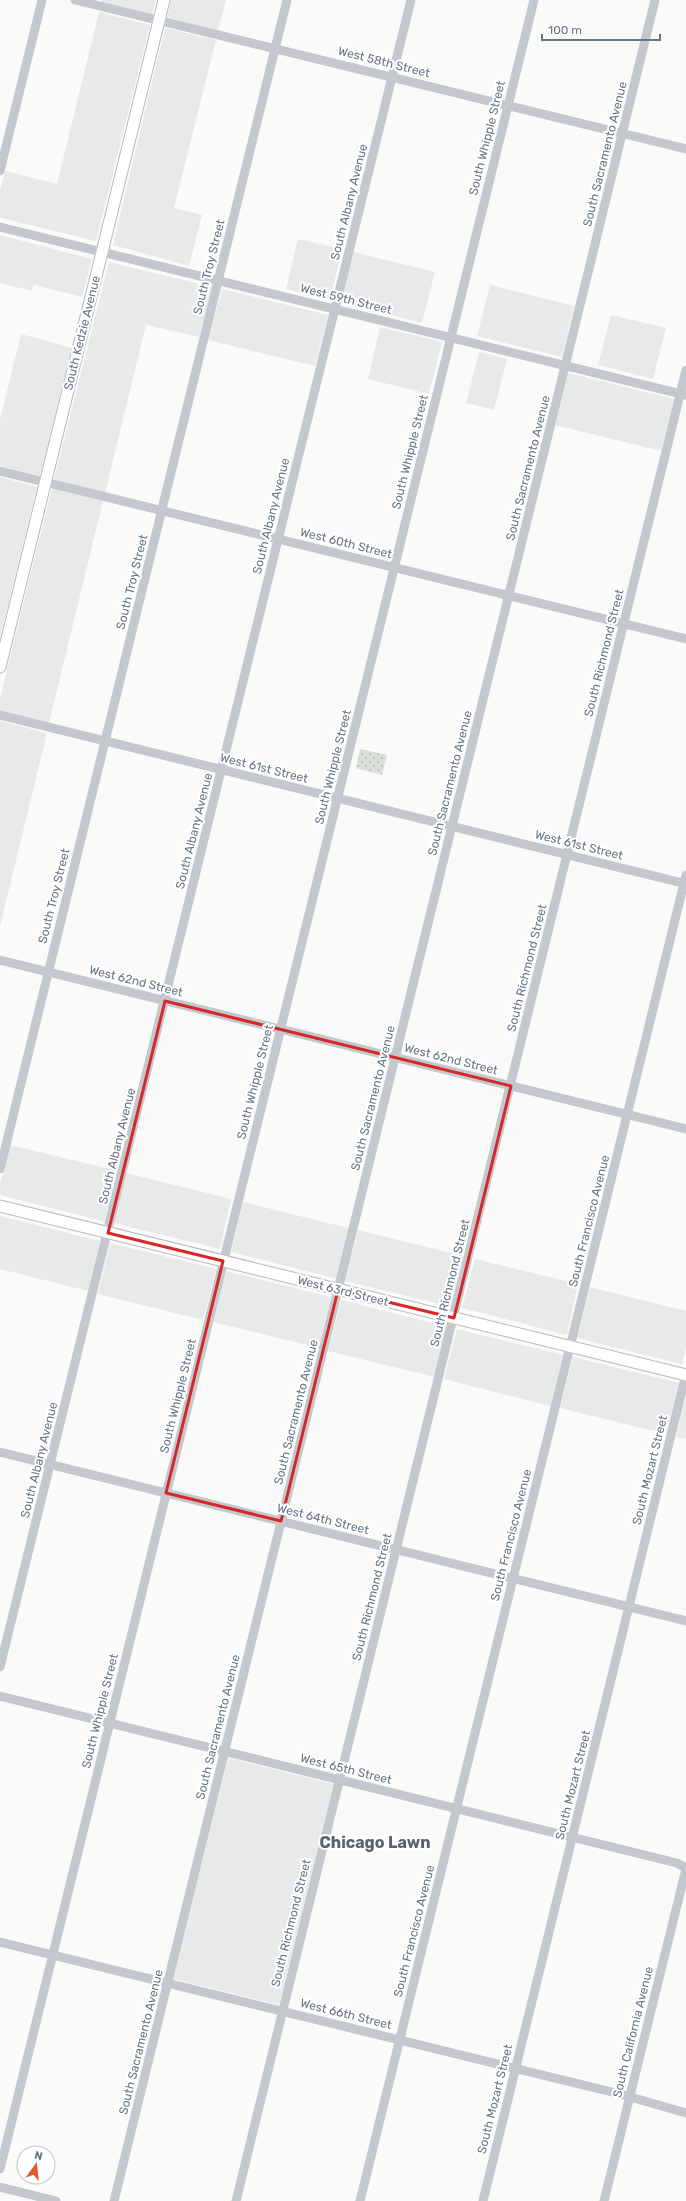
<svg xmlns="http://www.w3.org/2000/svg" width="686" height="2201" viewBox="0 0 686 2201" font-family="Rubik,sans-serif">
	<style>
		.built { fill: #e8e9e9 }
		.grass { fill: url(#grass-dots) }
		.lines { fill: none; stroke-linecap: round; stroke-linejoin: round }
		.major-casing { stroke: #b5babe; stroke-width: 13 }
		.minor { stroke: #c3c8cc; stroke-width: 9 }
		.major { stroke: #fff; stroke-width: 11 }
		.marked { fill: none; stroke: #d62828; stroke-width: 3; stroke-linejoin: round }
		.labels { text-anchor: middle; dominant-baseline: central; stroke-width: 4; stroke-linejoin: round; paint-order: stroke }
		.street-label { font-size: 12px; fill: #657683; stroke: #fff }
		.district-label { font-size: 16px; font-weight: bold; fill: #57646e; stroke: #fff }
	</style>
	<defs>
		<pattern id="grass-dots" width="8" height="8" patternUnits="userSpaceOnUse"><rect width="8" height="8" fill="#dadfd7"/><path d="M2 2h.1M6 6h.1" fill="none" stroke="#b4b9b4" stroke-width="1.8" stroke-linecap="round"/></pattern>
	</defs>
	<rect width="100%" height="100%" fill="#fafaf8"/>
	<g class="built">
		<polygon points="102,0 156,0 152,15 101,2"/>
		<polygon points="171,0 226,0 218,31 167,17"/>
		<polygon points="99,12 150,25 96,241 0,218 0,191 5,171 57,184"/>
		<polygon points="165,28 216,40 174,208 202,215 189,266 113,245"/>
		<polygon points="0,235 92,259 82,297 34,285 32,291 0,283"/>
		<polygon points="298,239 342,249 330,300 286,289"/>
		<polygon points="353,252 435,272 422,323 340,302"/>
		<polygon points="109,262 212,287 199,337 146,325 105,493 54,480"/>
		<polygon points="490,285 574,306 562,357 477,336"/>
		<polygon points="222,289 328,315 315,366 208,340"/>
		<polygon points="611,315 666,328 653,379 598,365"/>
		<polygon points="380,327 442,342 429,394 368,379"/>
		<polygon points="21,334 72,348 40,476 0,466 0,420"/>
		<polygon points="479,352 507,359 494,410 466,403"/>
		<polygon points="568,373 674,399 661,451 555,425"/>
		<polygon points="0,477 37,487 0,637"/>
		<polygon points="52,488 103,501 49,723 0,711 0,698"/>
		<polygon points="0,721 47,733 0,926"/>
		<polygon points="10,1145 118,1171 106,1222 0,1195 0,1184"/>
		<polygon points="126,1173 231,1199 220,1249 113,1223"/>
		<polygon points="243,1202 348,1228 337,1279 231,1252"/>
		<polygon points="0,1216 100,1241 88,1291 0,1269"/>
		<polygon points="358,1230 463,1256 452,1307 345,1281"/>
		<polygon points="110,1243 216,1269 203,1320 98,1294"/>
		<polygon points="475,1259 578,1284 567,1335 462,1308"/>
		<polygon points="225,1271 331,1297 319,1348 213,1322"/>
		<polygon points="590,1287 686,1311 686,1346 682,1364 577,1338"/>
		<polygon points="341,1300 448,1327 435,1377 328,1351"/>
		<polygon points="457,1329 563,1355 551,1406 444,1379"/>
		<polygon points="573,1357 679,1383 666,1434 560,1408"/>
		<polygon points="686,1395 686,1439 676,1437"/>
		<polygon points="228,1758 334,1784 279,2005 173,1979"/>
	</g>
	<polygon class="grass" points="360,749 387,755 382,775 356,768"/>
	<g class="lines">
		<g class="major-casing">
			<g id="major">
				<polyline points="0,667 164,0"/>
				<polyline points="0,1206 686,1375"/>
			</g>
		</g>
		<g class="minor">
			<polyline points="75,0 686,149"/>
			<polyline points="0,171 42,0"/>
			<polyline points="0,227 685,395"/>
			<polyline points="0,471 686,639"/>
			<polyline points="0,715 686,884"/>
			<polyline points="0,960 686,1129"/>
			<polyline points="0,1169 287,0"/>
			<polyline points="0,1452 686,1621"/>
			<polyline points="0,1667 411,0"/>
			<polyline points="0,1696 677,1863 686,1868"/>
			<polyline points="0,1942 620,2094 686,2113"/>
			<polyline points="0,2169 534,0"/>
			<polyline points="0,2187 56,2201"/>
			<polyline points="114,2201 655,0"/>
			<polyline points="236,2201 686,370"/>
			<polyline points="360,2201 686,875"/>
			<polyline points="483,2201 686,1374"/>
			<polyline points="604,2201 686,1869"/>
		</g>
		<use href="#major" class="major"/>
	</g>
	<path class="marked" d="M165 1001 511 1086 454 1318 338 1290 281 1521 166 1493 223 1261 108 1233Z"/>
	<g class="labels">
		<g class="street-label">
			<text transform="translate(384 62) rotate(14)">West 58th Street</text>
			<text transform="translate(487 138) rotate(-76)">South Whipple Street</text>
			<text transform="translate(605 154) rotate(-76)">South Sacramento Avenue</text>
			<text transform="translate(349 202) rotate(-76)">South Albany Avenue</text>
			<text transform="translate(209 267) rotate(-76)">South Troy Street</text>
			<text transform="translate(346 299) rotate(14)">West 59th Street</text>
			<text transform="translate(82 333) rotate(-76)">South Kedzie Avenue</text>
			<text transform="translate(410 452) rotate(-76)">South Whipple Street</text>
			<text transform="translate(528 468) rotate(-76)">South Sacramento Avenue</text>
			<text transform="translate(271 516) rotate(-76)">South Albany Avenue</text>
			<text transform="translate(346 543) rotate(14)">West 60th Street</text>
			<text transform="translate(132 582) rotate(-76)">South Troy Street</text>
			<text transform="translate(604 653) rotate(-76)">South Richmond Street</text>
			<text transform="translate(333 767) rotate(-76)">South Whipple Street</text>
			<text transform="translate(264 768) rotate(14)">West 61st Street</text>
			<text transform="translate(450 783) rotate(-76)">South Sacramento Avenue</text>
			<text transform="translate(194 831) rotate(-76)">South Albany Avenue</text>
			<text transform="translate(579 845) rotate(14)">West 61st Street</text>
			<text transform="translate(54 896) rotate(-76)">South Troy Street</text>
			<text transform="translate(527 968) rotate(-76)">South Richmond Street</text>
			<text transform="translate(136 981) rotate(14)">West 62nd Street</text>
			<text transform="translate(451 1059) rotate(14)">West 62nd Street</text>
			<text transform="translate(255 1082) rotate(-76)">South Whipple Street</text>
			<text transform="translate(373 1098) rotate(-76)">South Sacramento Avenue</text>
			<text transform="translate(117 1146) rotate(-76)">South Albany Avenue</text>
			<text transform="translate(589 1221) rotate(-76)">South Francisco Avenue</text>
			<text transform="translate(450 1283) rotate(-76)">South Richmond Street</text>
			<text transform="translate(343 1291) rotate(14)">West 63rd Street</text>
			<text transform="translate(178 1396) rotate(-76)">South Whipple Street</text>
			<text transform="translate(296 1412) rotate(-76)">South Sacramento Avenue</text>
			<text transform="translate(39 1460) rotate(-76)">South Albany Avenue</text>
			<text transform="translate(650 1470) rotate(-76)">South Mozart Street</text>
			<text transform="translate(323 1519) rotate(14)">West 64th Street</text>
			<text transform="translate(511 1535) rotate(-76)">South Francisco Avenue</text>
			<text transform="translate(372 1597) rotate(-76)">South Richmond Street</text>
			<text transform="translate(100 1711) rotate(-76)">South Whipple Street</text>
			<text transform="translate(218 1727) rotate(-76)">South Sacramento Avenue</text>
			<text transform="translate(346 1769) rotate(14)">West 65th Street</text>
			<text transform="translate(573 1785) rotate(-76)">South Mozart Street</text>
			<text transform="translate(291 1923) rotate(-76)">South Richmond Street</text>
			<text transform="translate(414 1931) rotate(-76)">South Francisco Avenue</text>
			<text transform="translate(346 2014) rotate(14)">West 66th Street</text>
			<text transform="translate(633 2032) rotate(-76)">South California Avenue</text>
			<text transform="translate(141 2042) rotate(-76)">South Sacramento Avenue</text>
			<text transform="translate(495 2099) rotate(-76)">South Mozart Street</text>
		</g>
		<g class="district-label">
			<text x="375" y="1842">Chicago Lawn</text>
		</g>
	</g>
	<g transform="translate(36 2165) rotate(15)"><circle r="19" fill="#ffffff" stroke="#c1c8cd"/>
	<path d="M0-3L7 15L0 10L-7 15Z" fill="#e4572e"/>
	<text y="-6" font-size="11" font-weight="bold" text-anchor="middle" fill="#657683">N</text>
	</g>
	<path d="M542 34v6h118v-6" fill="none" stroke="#657683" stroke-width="2"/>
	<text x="548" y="34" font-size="12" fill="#657683" stroke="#ffffff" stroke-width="3" paint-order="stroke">100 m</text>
</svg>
